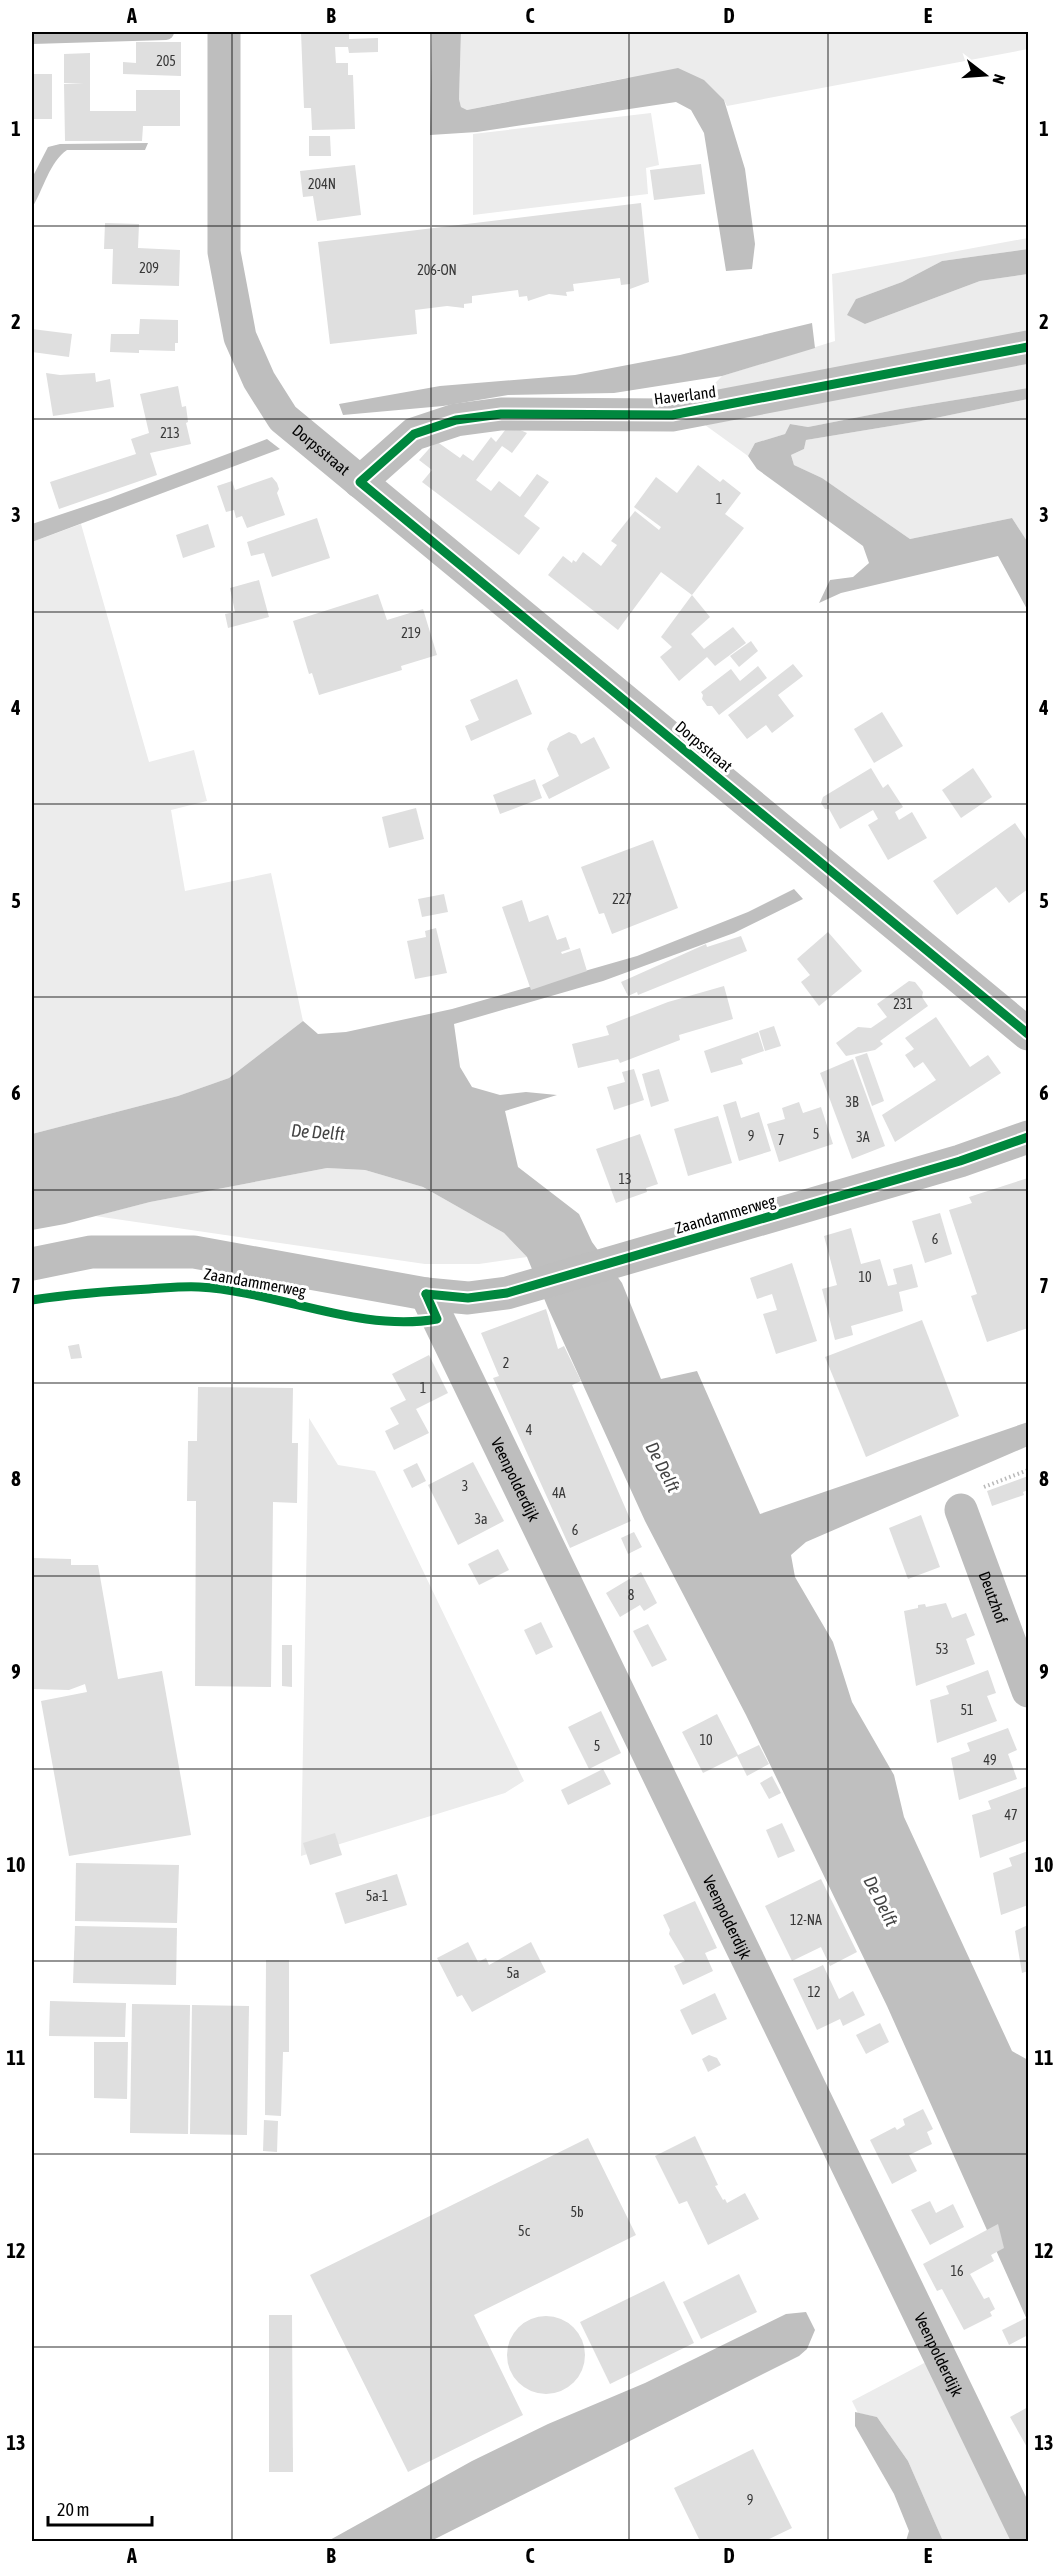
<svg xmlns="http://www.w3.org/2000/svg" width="1060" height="2573" viewBox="0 0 1060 2573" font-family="'Asap Condensed',sans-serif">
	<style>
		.green { fill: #ececec }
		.water { fill: #bfbfbf }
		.building { fill: #dfdfdf }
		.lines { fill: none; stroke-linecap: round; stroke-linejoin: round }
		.path { stroke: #b9b9b9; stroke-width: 4; stroke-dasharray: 1.5 3; stroke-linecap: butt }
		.service { stroke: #bebebe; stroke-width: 16 }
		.minor { stroke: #bebebe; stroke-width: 33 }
		.tertiary { stroke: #bebebe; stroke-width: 33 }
		.cycleway-casing { stroke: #fff; stroke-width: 13 }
		.cycleway { stroke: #00873e; stroke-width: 9 }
		.grid { fill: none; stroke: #000; stroke-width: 1.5; stroke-opacity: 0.55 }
		.labels { text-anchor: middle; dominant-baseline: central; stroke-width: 6; stroke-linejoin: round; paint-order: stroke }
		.number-label { font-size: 14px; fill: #383838 }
		.street-label { font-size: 16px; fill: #000; stroke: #fff }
		.water-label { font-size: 18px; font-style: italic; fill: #444; stroke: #fff }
		.neatline { fill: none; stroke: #000; stroke-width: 2 }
		.grid-label { font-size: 20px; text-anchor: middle; font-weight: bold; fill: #000 }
	</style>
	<rect width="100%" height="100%" fill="#fff"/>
	<g class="green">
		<polygon points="461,32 1028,32 1028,49 727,106 724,100 626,78 467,110 461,107 459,99"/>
		<polygon points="651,113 659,165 646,168 648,194 473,215 473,134"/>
		<polygon points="1028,238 1028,249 942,261 902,282 856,299 865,324 980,281 1028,274 1028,388 900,409 808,427 790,424 785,434 755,443 748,456 687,412 722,376 835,341 832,274"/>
		<polygon points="1028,399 1028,566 1027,541 1012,518 910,539 822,478 794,465 791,455 804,449 806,440 921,421"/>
		<polygon points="81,524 149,762 194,750 207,801 171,810 185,891 271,873 303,1021 229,1078 178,1096 32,1134 32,542"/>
		<polygon points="327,1168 365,1170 423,1187 504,1233 527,1257 479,1264 425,1264 95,1216 150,1202"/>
		<polygon points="309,1418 338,1465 375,1471 524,1781 505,1793 301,1856"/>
		<polygon points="928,2361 1018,2541 943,2541 908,2461 877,2417 858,2413 852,2401"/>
	</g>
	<g class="water">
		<polygon points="432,32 461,32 459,99 461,107 467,110 678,68 704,80 724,100 745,169 755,244 752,269 726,271 704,133 691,110 676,102 477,132 430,135"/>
		<path d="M148 143 145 150H67C50 161 43 190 32 208V178L48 147 60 144Z"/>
		<polygon points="1028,249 1028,274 980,281 865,324 847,315 856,299 902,282 942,261"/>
		<polygon points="812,323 815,348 722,376 614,393 508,395 443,406 343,415 339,404 440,386 575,375 680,355"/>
		<polygon points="1028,388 1028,399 921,421 806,440 804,449 791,455 794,465 822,478 910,539 1012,518 1027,541 1028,611 998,556 841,593 819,603 830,580 853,577 869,563 863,546 757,469 748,456 755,443 785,434 790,424 808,427 900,409"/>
		<polygon points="267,439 280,449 32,542 32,524 110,498"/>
		<polygon points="794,889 803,899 734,933 603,981 454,1024 460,1067 472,1087 500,1095 526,1092 557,1095 505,1111 518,1167 579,1214 592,1242 622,1283 661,1379 697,1371 760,1514 1028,1422 1028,1446 806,1542 791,1555 795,1577 833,1642 852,1702 894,1775 904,1817 1012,2051 1028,2060 1028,2322 887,2006 746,1715 645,1521 548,1308 527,1257 504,1233 423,1187 365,1170 327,1168 150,1202 65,1224 32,1230 32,1134 178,1096 229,1078 303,1021 318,1034 346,1032 452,1009 637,956 748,912"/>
		<polygon points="806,2312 815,2330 807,2349 799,2356 431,2541 328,2541 472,2461 548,2424 645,2383 786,2314"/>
		<polygon points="855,2412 877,2417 908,2461 943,2541 906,2541 909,2531 894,2494 855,2426"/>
	</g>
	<g class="building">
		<polygon points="301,32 349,32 349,39 378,38 378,52 349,53 348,47 335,47 336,63 348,63 348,75 353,75 355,129 312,130 311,108 304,108"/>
		<polygon points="136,42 181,42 181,76 123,74 123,62 136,63"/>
		<polygon points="90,53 90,111 136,111 136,90 180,90 180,126 143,126 142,141 65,141 64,84 84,83 64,83 64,54"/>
		<rect x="32" y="74" width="20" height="45"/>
		<polygon points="309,136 330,136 331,156 309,156"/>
		<polygon points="701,164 705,194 654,200 650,170"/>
		<polygon points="355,165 361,215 317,221 313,196 303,197 300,171"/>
		<polygon points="641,203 649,282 630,289 630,284 621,285 620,278 573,284 574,291 566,292 567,296 549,294 528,301 527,296 519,297 518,290 472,296 472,303 464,304 464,308 447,306 415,310 417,334 330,344 318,242"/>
		<polygon points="105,223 139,224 138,248 180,250 179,286 112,284 113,249 104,249"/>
		<polygon points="140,319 178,320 178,343 175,343 175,351 139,350 139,353 110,352 111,334 139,334"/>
		<polygon points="32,329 72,334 69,357 32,352"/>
		<polygon points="46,373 60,375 95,373 96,382 110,379 114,407 53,416"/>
		<polygon points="178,386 182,407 186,406 188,422 186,423 191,444 150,453 157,475 59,509 50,482 136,454 131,439 149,433 140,394"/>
		<polygon points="509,425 527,433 512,453 502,446 476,480 491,491 499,481 520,497 537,474 549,482 524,516 540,528 519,555 422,482 432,470 419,460 436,441 460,458 463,454 473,461 491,437 496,442"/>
		<polygon points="698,465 720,482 723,479 741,493 725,514 744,528 692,595 661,572 618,630 548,575 563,556 572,563 573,560 576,562 583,552 601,566 617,545 611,541 635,511 659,530 661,527 634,507 656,477 677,493"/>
		<polygon points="272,477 277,483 279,489 277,493 285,515 247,528 242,516 236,518 234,510 226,512 217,486 232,481 235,490"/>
		<polygon points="317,518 330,558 272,577 264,553 251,556 247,542"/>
		<polygon points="208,524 215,547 183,558 176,535"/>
		<polygon points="259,580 269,617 228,628 225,614 235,612 230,588"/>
		<polygon points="378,594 387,620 423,609 437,655 401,666 402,670 319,695 312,673 309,674 293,621"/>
		<polygon points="692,595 710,617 691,634 704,649 733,627 746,643 715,666 707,657 679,681 660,657 672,647 661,637"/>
		<polygon points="751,641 758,651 739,667 730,656"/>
		<polygon points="793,664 803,676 778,695 794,716 772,733 766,725 747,739 728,715"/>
		<polygon points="758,666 767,678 719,715 712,706 707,706 702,699 703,695 701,692 731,669 740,681"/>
		<polygon points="517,679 532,714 471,741 465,726 479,720 470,700"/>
		<polygon points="882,712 903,746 874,763 854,729"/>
		<polygon points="569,732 576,735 581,744 594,737 610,768 549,799 542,785 559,776 547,749 550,742"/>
		<polygon points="871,768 883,788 888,784 903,807 895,812 899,820 912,812 927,838 888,860 868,825 878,819 873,810 840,829 829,809 825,809 821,803 823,797"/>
		<polygon points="973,768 992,797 961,818 942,790"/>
		<polygon points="535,779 542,798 500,814 493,795"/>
		<polygon points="416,808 424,839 389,848 382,817"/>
		<polygon points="1015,823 1028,842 1028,889 1009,903 996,887 957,915 933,881"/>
		<polygon points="653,840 678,908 612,934 604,913 599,914 581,867"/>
		<polygon points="444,894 448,912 422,917 418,899"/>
		<polygon points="522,900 529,922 548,915 557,940 566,937 570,949 561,952 562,954 580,948 587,971 531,990 502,907"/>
		<polygon points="436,928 447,973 415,979 407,941 426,937 425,931"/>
		<polygon points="828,932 862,971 819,1006 801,982 810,975 797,959"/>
		<polygon points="741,936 747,951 638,995 637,992 628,996 621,982 706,944 707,947"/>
		<polygon points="909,981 915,982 923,992 922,997 928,1006 880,1041 883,1044 875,1050 846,1056 836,1043 858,1027 871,1028 887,1017 877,1004"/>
		<polygon points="724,986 733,1019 679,1035 680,1040 620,1063 618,1059 578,1068 572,1044 609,1035 606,1026 668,1002"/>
		<polygon points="936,1017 970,1067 988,1055 1001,1073 895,1142 882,1115 936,1080 923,1062 914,1068 905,1055 914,1049 905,1038"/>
		<polygon points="774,1026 781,1046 765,1051 759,1031"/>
		<polygon points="758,1032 764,1051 741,1059 743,1064 711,1073 704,1051"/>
		<polygon points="867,1053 884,1101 872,1106 855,1057"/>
		<polygon points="853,1059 885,1146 852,1159 820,1073"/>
		<polygon points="634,1069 644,1100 614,1110 607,1087 625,1082 622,1072"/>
		<polygon points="659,1069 669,1101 651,1107 642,1074"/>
		<polygon points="736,1101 741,1118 759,1112 771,1151 739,1161 723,1105"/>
		<polygon points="799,1102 803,1113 821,1107 833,1144 779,1162 767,1124 785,1119 782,1108"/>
		<polygon points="718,1116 732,1163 688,1176 674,1129"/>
		<polygon points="640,1134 658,1184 646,1188 647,1192 616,1203 596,1149"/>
		<polygon points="1028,1178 1028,1328 987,1342 971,1296 977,1294 949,1210 972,1203 969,1197"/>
		<polygon points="940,1213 952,1254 925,1263 912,1221"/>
		<polygon points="851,1228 861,1264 880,1259 888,1286 897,1284 893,1269 912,1264 918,1287 899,1292 903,1311 851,1326 853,1335 835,1340 822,1289 837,1285 824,1236"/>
		<polygon points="792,1263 817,1341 776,1354 763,1314 777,1310 772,1294 757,1299 750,1278"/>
		<polygon points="546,1309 558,1349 564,1346 581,1381 572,1385 631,1521 570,1548 493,1378 499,1376 481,1333"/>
		<polygon points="922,1320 959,1416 866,1457 825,1357"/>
		<polygon points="79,1344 82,1358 71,1359 68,1346"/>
		<polygon points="429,1355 448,1393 416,1409 429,1433 394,1450 385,1431 399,1424 390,1408 406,1400 392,1374"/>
		<polygon points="198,1387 293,1388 292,1443 298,1443 297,1503 273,1502 271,1687 195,1686 196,1501 187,1501 188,1441 197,1441"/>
		<polygon points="473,1462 504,1521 458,1545 428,1485"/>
		<polygon points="417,1463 426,1481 412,1488 403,1470"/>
		<polygon points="1028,1476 1028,1490 1023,1492 1024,1495 992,1506 987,1491"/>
		<polygon points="921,1515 940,1567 908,1579 889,1528"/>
		<polygon points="634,1532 642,1547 628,1554 621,1538"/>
		<polygon points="498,1549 509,1570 479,1585 468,1564"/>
		<polygon points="32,1558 71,1559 71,1565 98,1565 118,1679 162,1671 191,1835 69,1856 41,1701 87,1692 85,1684 69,1690 32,1689"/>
		<polygon points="641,1572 657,1603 644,1611 640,1605 620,1617 606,1593"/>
		<polygon points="946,1603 952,1618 966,1613 975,1635 966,1639 975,1664 916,1686 904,1611 918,1608 918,1605 925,1604 926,1607"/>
		<polygon points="541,1622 553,1647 536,1655 524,1630"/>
		<polygon points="648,1624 667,1660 652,1667 633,1631"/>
		<polygon points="282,1645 292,1645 292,1687 282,1686"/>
		<polygon points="988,1670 996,1693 987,1696 997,1721 937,1743 930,1700 949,1694 946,1686"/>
		<polygon points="601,1711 621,1753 589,1769 568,1727"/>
		<polygon points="717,1714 738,1755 759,1745 769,1764 747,1776 737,1756 703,1773 682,1732"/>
		<polygon points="1008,1728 1017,1750 1008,1754 1017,1779 959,1800 951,1758 970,1751 967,1743"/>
		<polygon points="603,1769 611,1784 568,1805 561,1790"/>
		<polygon points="772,1776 781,1793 769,1799 760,1783"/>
		<polygon points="1028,1786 1028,1840 980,1858 972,1815 991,1809 988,1801"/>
		<polygon points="782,1823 795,1851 778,1858 766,1830"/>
		<polygon points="335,1833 342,1855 310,1865 303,1843"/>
		<polygon points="1028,1851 1028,1905 1001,1915 993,1873 1012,1866 1009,1858"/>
		<polygon points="76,1863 179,1865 177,1923 75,1921"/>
		<polygon points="397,1874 407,1905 345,1924 335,1893"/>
		<polygon points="821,1879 857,1952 830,1966 821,1947 792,1961 765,1906"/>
		<polygon points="695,1901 717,1948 705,1953 713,1971 683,1985 674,1966 685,1961 669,1934 670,1930 663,1915"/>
		<polygon points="1028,1925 1028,1971 1022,1973 1015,1931"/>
		<polygon points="75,1926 177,1928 176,1985 73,1983"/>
		<polygon points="468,1942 478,1962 486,1958 489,1965 531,1942 546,1972 472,2012 462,1995 457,1997 437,1958"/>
		<polygon points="266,1960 289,1960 289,2052 283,2052 281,2116 265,2115"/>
		<polygon points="823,1965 839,1999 853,1991 865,2015 843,2026 840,2019 817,2030 793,1979"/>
		<polygon points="715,1993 727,2019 692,2035 680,2010"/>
		<polygon points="50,2001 126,2003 125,2037 49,2036"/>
		<polygon points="132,2004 190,2005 188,2134 130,2133"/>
		<polygon points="192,2005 249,2006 247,2135 190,2134"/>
		<polygon points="880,2023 889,2042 866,2054 856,2035"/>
		<polygon points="94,2042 128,2042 127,2099 94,2098"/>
		<polygon points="709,2055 717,2058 721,2065 708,2072 702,2059"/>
		<polygon points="923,2109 933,2129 927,2132 932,2144 909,2155 917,2171 892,2184 870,2140 895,2127 897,2130 905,2125 903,2119"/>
		<polygon points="264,2120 278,2121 277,2152 263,2151"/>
		<polygon points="695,2136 718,2185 715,2186 723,2200 725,2199 727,2203 745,2193 759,2219 708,2245 687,2201 679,2204 655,2156"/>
		<polygon points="588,2138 636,2235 474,2315 523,2415 408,2472 310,2275"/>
		<polygon points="930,2201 936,2213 953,2204 964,2227 930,2245 911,2210"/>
		<polygon points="998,2224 1004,2248 991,2255 994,2261 970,2274 984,2299 989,2297 995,2309 990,2312 992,2316 964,2330 942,2289 937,2291 923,2264"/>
		<polygon points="739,2274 757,2312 701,2339 683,2302"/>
		<polygon points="664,2281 694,2343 610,2384 580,2322"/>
		<polygon points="269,2315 292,2315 293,2472 269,2472"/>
		<circle cx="546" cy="2355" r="39"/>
		<polygon points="1028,2317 1028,2335 1009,2345 1002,2330"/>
		<polygon points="1028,2407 1028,2449 1010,2417"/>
		<polygon points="753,2449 792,2528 765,2541 700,2541 674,2488"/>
	</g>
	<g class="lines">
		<polyline class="path" points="984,1487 1028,1470"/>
		<polyline class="service" points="32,36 166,32"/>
		<g class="minor">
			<polyline points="360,482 414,434 456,420 501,414 672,415 1028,347"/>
			<path id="s1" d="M426 1294 1028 2539"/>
			<path id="s2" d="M961 1510 1028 1691"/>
		</g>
		<g class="tertiary">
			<path id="s3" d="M224 32V252L240 337 259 380 283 418 1028 1034"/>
			<polyline points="32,1264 91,1252 194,1252 426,1294 468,1298 507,1293 960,1161 1028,1137"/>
		</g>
		<g class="cycleway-casing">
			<g id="cycleway">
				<polyline points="1028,347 672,415 501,414 456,420 414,434 360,482 1028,1034"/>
				<polyline points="426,1294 468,1298 507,1293 960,1161 1028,1137"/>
				<path d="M32 1300C71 1294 109 1291 149 1289 166 1288 183 1286 199 1287 277 1291 359 1333 437 1319L426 1294"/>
			</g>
		</g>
		<use href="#cycleway" class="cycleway"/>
	</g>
	<path class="grid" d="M232 32V2542M431 32V2542M629 32V2542M828 32V2542M32 226H1028M32 419H1028M32 612H1028M32 804H1028M32 997H1028M32 1190H1028M32 1383H1028M32 1576H1028M32 1769H1028M32 1961H1028M32 2154H1028M32 2347H1028"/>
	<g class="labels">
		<g class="number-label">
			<text x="166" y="61">205</text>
			<text x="322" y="184">204N</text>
			<text x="149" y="268">209</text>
			<text x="437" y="270">206-ON</text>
			<text x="170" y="433">213</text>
			<text x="719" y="499">1</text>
			<text x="411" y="633">219</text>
			<text x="622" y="899">227</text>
			<text x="903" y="1004">231</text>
			<text x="852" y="1102">3B</text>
			<text x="816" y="1134">5</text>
			<text x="751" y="1136">9</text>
			<text x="863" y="1137">3A</text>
			<text x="781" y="1140">7</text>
			<text x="625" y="1179">13</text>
			<text x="935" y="1239">6</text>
			<text x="865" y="1277">10</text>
			<text x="506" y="1363">2</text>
			<text x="423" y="1388">1</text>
			<text x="529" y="1430">4</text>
			<text x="465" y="1486">3</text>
			<text x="559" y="1493">4A</text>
			<text x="481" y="1519">3a</text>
			<text x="575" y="1530">6</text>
			<text x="631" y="1595">8</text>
			<text x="942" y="1649">53</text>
			<text x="967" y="1710">51</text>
			<text x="706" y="1740">10</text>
			<text x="597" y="1746">5</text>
			<text x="990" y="1760">49</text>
			<text x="1011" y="1815">47</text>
			<text x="377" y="1896">5a-1</text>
			<text x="806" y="1920">12-NA</text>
			<text x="513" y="1973">5a</text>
			<text x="814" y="1992">12</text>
			<text x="577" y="2212">5b</text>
			<text x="524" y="2231">5c</text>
			<text x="957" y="2271">16</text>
			<text x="750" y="2500">9</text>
		</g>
		<g class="street-label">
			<text transform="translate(685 395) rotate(-7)">Haverland</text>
			<text stroke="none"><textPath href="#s3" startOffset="448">Dorpsstraat</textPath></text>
			<text transform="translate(704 746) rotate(40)">Dorpsstraat</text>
			<text transform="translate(725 1214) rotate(-16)">Zaandammerweg</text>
			<text transform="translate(255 1282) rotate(10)">Zaandammerweg</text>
			<text stroke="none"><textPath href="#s1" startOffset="206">Veenpolderdijk</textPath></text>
			<text stroke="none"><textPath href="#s2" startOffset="93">Deutzhof</textPath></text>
			<text stroke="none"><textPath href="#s1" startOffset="692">Veenpolderdijk</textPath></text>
			<text stroke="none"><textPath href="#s1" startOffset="1178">Veenpolderdijk</textPath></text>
		</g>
		<g class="water-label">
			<text transform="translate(318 1132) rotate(4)">De Delft</text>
			<text transform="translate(663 1467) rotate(63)">De Delft</text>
			<text transform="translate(881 1901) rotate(63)">De Delft</text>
		</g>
	</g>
	<rect width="1060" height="2573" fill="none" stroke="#ffffff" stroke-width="66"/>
	<g transform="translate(985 75) rotate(107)" stroke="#ffffff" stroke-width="4.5" paint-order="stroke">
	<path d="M0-4.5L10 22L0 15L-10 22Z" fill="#000000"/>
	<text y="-9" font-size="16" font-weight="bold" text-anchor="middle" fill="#000000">N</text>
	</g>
	<path d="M48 2516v9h104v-9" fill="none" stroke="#000000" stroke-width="3"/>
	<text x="57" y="2516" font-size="18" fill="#000000" stroke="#ffffff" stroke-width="4.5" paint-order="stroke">20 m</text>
	<rect x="33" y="33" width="994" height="2507" class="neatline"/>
	<g class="grid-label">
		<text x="132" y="23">A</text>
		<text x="331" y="23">B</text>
		<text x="530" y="23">C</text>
		<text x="729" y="23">D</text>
		<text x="928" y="23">E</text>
		<text x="16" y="136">1</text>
		<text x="1044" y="136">1</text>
		<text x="16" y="329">2</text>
		<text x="1044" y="329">2</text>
		<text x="16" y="522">3</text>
		<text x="1044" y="522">3</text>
		<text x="16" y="715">4</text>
		<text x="1044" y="715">4</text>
		<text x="16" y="908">5</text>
		<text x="1044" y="908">5</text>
		<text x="16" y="1100">6</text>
		<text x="1044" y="1100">6</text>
		<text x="16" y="1293">7</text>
		<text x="1044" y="1293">7</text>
		<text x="16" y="1486">8</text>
		<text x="1044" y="1486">8</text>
		<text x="16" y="1679">9</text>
		<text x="1044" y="1679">9</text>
		<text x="16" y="1872">10</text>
		<text x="1044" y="1872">10</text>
		<text x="16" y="2065">11</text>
		<text x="1044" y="2065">11</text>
		<text x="16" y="2258">12</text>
		<text x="1044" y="2258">12</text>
		<text x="16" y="2450">13</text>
		<text x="1044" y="2450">13</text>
		<text x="132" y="2563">A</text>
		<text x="331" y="2563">B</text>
		<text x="530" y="2563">C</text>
		<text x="729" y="2563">D</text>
		<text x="928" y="2563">E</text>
	</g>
</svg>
